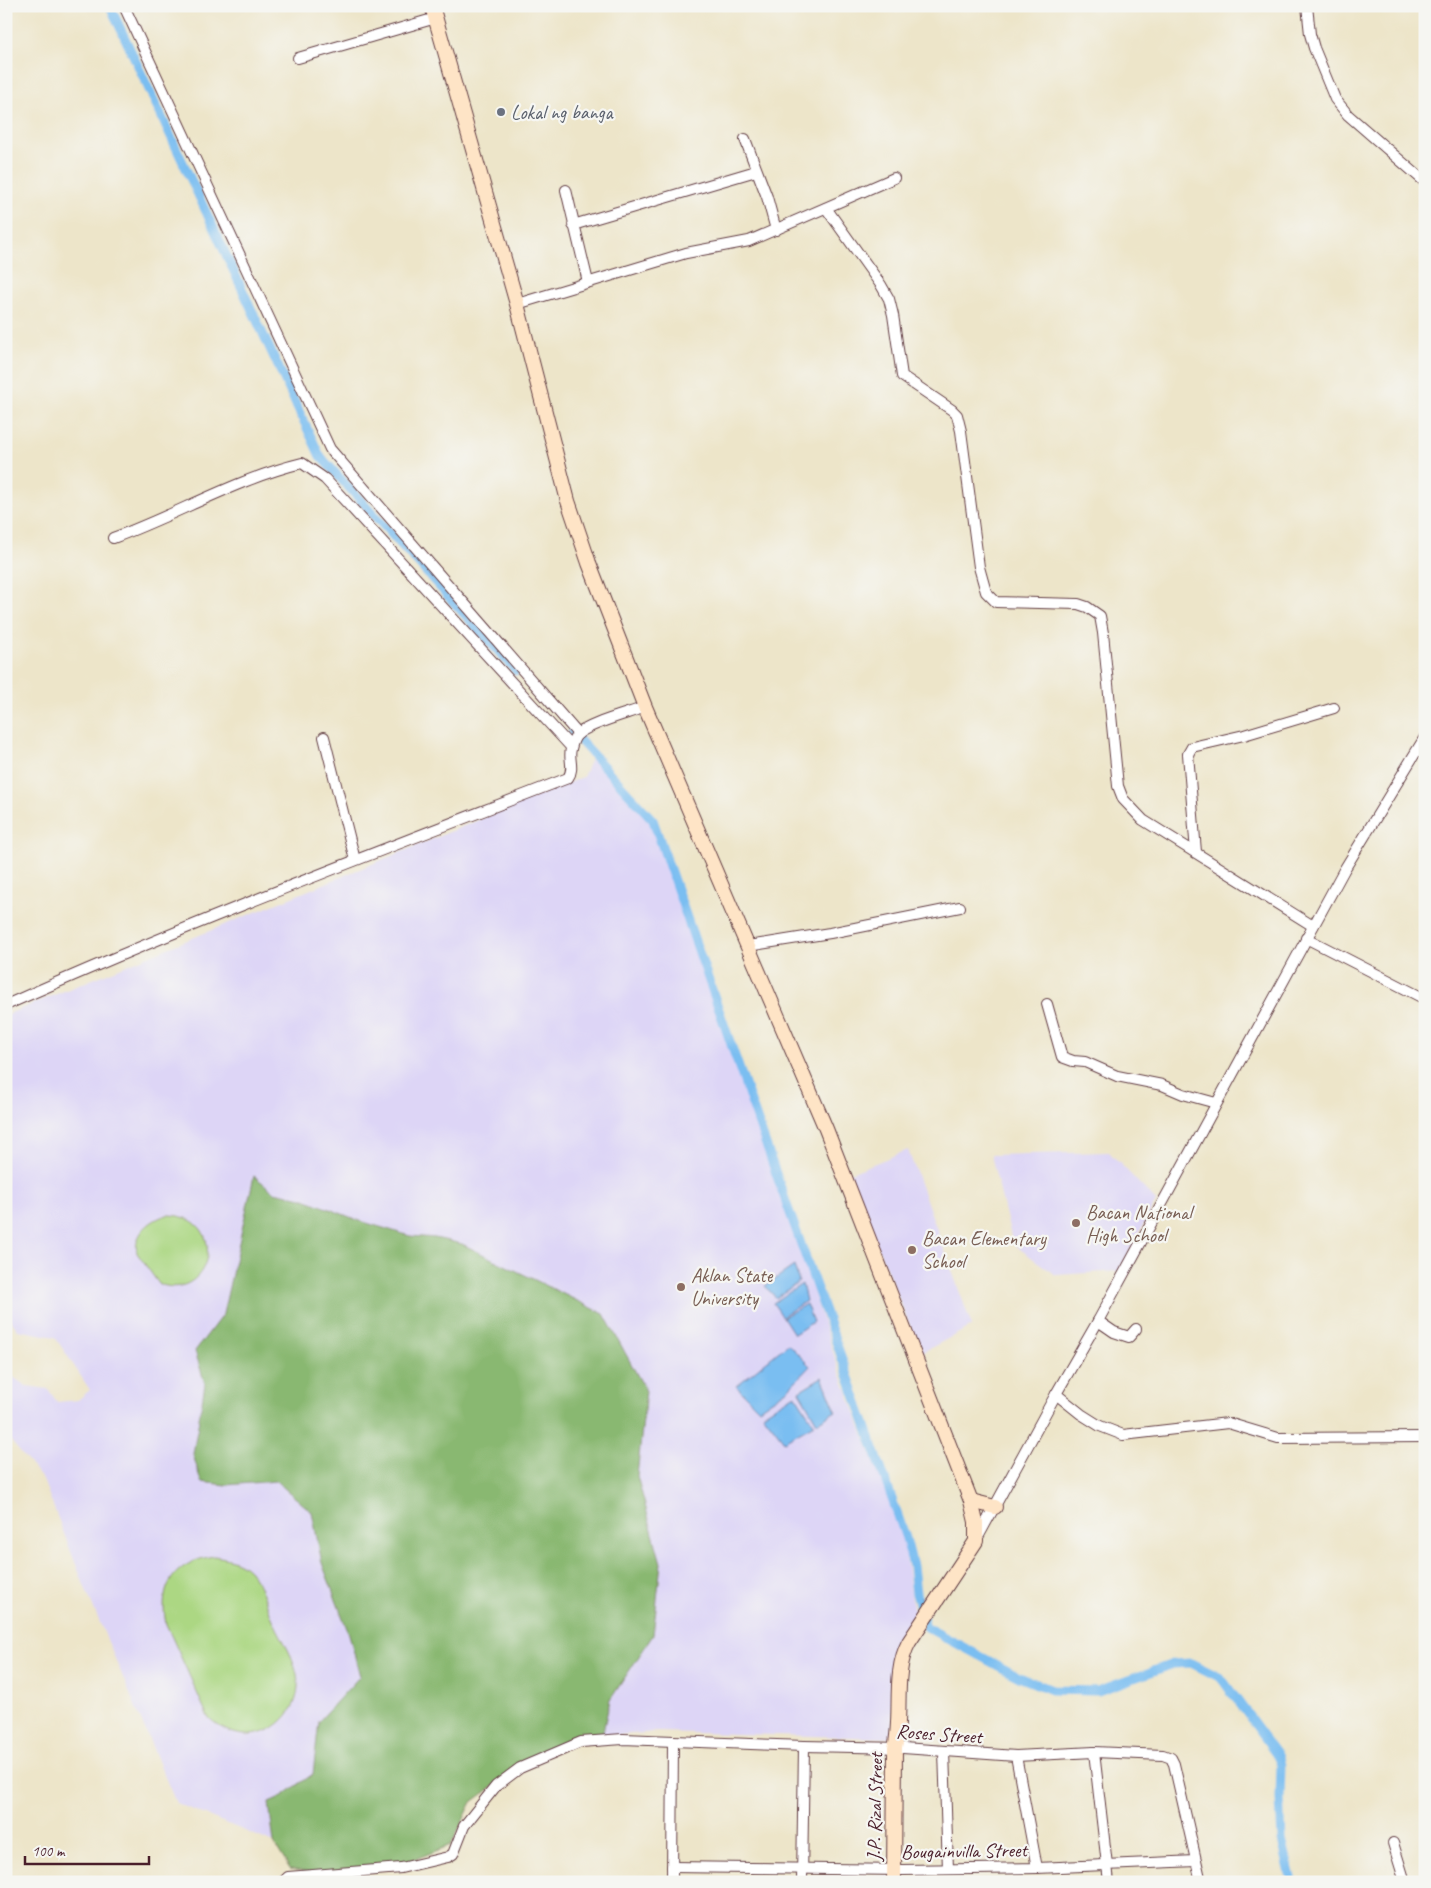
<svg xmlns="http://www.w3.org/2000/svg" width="1431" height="1888" viewBox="0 0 1431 1888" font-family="Caveat,sans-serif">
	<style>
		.built { fill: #ddd5f6 }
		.green { fill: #acd783; stroke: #7b7b57 }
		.forest { fill: #89b871; stroke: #6a6c4e }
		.water { fill: #7abef1; stroke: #626e8e }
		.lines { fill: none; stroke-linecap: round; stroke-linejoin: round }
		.canal { stroke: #7abef1; stroke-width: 9 }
		.minor-casing { stroke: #623d43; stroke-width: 12 }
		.secondary-casing { stroke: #623d43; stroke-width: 16 }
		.minor { stroke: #fff; stroke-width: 10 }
		.secondary { stroke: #fee4c6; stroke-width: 14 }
		.worship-dot { fill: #6b7280; stroke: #f6f6f2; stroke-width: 2 }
		.education-dot { fill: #8d6e63; stroke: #f6f6f2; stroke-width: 2 }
		.labels { text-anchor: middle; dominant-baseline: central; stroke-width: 4.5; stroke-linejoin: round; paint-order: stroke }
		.worship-label { font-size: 20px; fill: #5b616d; stroke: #f6f6f2; text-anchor: start }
		.education-label { font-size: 20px; fill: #785e54; stroke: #f6f6f2; text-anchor: start }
		.street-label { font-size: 20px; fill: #4a1f2b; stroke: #f6f6f2 }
	</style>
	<rect width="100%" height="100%" fill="#f6f6f2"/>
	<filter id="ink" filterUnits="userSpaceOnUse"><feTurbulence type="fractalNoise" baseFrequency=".02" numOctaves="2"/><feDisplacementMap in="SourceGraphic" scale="10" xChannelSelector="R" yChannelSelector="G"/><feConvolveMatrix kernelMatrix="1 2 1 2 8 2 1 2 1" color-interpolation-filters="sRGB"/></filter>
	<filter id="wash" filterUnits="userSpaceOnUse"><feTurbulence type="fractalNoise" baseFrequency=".0096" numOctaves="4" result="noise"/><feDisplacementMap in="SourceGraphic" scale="20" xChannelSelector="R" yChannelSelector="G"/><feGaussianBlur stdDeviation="1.12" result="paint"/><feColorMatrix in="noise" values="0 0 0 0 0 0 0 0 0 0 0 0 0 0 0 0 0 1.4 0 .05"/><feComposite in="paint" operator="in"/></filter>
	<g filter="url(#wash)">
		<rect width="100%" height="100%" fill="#ede5c9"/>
		<g class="built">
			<polygon points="591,759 650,823 803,1260 839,1370 904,1541 914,1614 894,1650 892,1738 658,1732 602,1736 610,1700 653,1635 661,1563 637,1476 646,1391 435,1238 410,1236 360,1221 302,1198 274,1192 254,1177 223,1314 195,1351 205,1384 193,1454 226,1485 276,1481 312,1512 322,1563 349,1634 360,1676 319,1721 313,1774 278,1799 274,1843 176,1803 84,1585 43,1480 6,1435 7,1373 26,1386 48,1389 57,1402 78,1400 90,1390 55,1337 18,1330 6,1314 6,1015 583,777"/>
			<polygon points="908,1150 972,1326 921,1353 848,1174"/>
			<polygon points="1109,1152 1156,1201 1119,1271 1056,1275 1013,1244 991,1155"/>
			<rect x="811" y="1876" width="79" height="6"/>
		</g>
		<g class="green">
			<path d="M167 1215C231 1215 212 1303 159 1284L137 1253C133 1234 150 1220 167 1215Z"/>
			<path d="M214 1556C226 1558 239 1560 249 1570 262 1584 266 1605 274 1622 282 1640 297 1661 298 1682 300 1715 266 1743 234 1733 223 1730 216 1724 208 1717L166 1624C158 1585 175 1562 214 1556Z"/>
		</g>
		<polygon class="forest" points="254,1176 274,1192 302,1198 360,1221 410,1236 435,1238 462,1244 604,1314 646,1391 637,1476 661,1563 653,1635 610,1700 602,1736 572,1737 525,1763 472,1802 451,1845 408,1862 330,1877 290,1869 274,1843 269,1803 278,1799 313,1774 319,1721 360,1676 349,1634 322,1563 312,1512 276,1481 226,1485 201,1482 193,1454 205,1384 195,1351 223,1314"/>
		<g class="water">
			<polygon points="794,1266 799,1282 776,1298 765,1286"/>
			<polygon points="802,1284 806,1301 782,1316 773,1303"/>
			<polygon points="806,1304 813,1322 794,1334 783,1317"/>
			<polygon points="788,1344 810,1366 788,1389 759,1409 736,1386"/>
			<polygon points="822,1377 836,1411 817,1422 799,1391"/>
			<polygon points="795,1394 814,1424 784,1441 763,1414"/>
		</g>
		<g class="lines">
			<g class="canal">
				<polyline points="110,6 320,456 516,671"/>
				<polyline points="572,732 653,820 780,1185 906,1538 913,1566 916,1593 926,1627 1019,1677 1052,1690 1098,1691 1173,1664 1191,1663 1221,1678 1276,1753 1281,1765 1280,1798 1282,1840 1292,1882"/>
			</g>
		</g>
	</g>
	<g filter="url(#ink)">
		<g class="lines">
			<g class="minor-casing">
				<g id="minor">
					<polyline points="124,6 330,449 578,734"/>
					<polyline points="1307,6 1310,34 1314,48 1335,99 1348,115 1425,182"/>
					<polyline points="298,58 436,18"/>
					<polyline points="745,139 767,197 776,230"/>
					<polyline points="566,190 588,282"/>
					<polyline points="826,208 881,285 889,299 893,315 902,376 952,410 957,415 961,431 979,567 986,592 996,602 1078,604 1087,607 1100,616 1103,633 1118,786 1123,799 1143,820 1313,926"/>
					<polyline points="573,225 756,171"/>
					<polyline points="517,304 686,253 749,241 894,178"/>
					<path d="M113 538C176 515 236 479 302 463L325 479 571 747"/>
					<polyline points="324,737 355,860"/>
					<polyline points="1196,852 1188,754 1192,747 1244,735 1334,708"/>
					<polyline points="1306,938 1425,999"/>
					<polyline points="748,946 830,933 960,907"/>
					<polyline points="1047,1004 1062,1057 1073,1061 1085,1062 1117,1076 1162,1085 1183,1094 1216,1103"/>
					<path d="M6 1005C191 922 380 851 568 778 575 768 568 759 571 749 572 744 574 738 577 735 587 724 630 713 645 707"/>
					<polyline points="1098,1321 1114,1332 1129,1337 1136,1329"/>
					<polyline points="1056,1394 1081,1414 1100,1426 1123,1435 1228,1423 1278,1438 1425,1437"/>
					<polyline points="977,1539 1056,1394 1098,1321 1344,870 1425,737"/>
					<polyline points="944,1751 948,1869"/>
					<polyline points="1094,1752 1109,1882"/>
					<polyline points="1016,1756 1037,1868"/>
					<polyline points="1393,1843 1405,1882"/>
					<polyline points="672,1867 903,1870 1037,1868 1196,1861"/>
					<polyline points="283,1882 288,1877 401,1868 448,1857 453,1854 464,1826 496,1786 520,1768 581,1742 623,1739 804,1746 903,1748 1016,1756 1094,1752 1163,1755 1171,1758 1174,1764 1201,1882"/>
					<polyline points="672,1882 673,1741"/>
					<polyline points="802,1882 804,1746"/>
				</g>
			</g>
			<g class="secondary-casing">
				<g id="secondary">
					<path d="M432 6 517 304 568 501 589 563 645 707 826 1129 971 1501 976 1522V1541L909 1642C892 1673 903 1714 895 1748L894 1882"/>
					<polyline points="971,1501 995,1507"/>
				</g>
			</g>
			<use href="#minor" class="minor"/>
			<use href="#secondary" class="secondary"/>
		</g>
	</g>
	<circle class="worship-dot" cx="501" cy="112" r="5"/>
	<g class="education-dot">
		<circle cx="1076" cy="1223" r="5"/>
		<circle cx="912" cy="1250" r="5"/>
		<circle cx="681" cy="1287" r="5"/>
	</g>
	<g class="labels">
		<g class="worship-label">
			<text x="511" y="112">Lokal ng banga</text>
		</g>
		<g class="education-label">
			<text x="1086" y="1212">Bacan National<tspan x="1086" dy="23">High School</tspan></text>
			<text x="922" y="1238">Bacan Elementary<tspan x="922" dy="23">School</tspan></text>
			<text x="691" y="1275">Aklan State<tspan x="691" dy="23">University</tspan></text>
		</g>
		<g class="street-label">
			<text transform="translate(939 1734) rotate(4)">Roses Street</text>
			<text transform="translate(875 1807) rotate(-89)">J.P. Rizal Street</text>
			<text transform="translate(964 1851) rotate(-1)">Bougainvilla Street</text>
		</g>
	</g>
	<rect width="1431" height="1888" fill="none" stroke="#f6f6f2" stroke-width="25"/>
	<path d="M25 1856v8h124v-8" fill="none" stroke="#4a1f2b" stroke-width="2.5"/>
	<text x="32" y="1856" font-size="15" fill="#4a1f2b" stroke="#f6f6f2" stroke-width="4" paint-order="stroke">100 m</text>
</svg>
